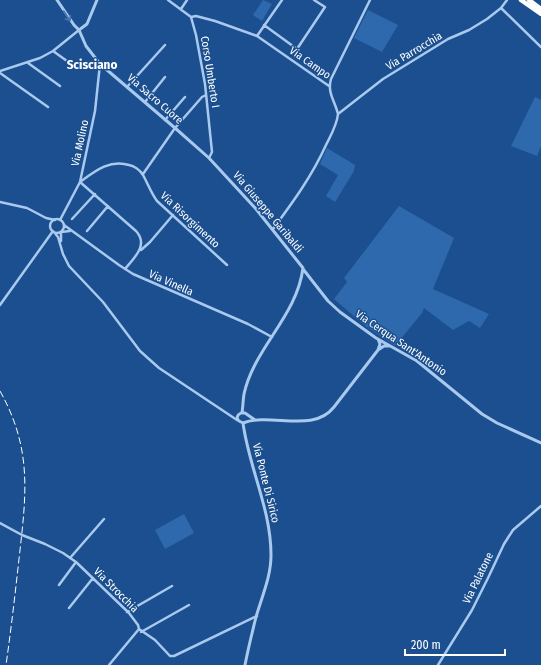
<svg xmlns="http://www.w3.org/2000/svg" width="541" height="665" font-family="'Fira Sans Condensed',sans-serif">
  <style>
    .green { fill: #2e69ad }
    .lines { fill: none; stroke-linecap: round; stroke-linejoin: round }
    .minor { stroke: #a9c9ee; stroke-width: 2.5 }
    .tertiary { stroke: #a9c9ee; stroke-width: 3 }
    .motorway { stroke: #fff; stroke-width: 4.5 }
    .rail { stroke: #fff; stroke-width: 1; stroke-dasharray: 7 3; stroke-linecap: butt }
    .oneway { stroke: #4674ac }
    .labels { text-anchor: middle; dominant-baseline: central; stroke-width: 3; stroke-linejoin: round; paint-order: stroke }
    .street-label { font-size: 11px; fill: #fff; stroke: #1b4f8f }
    .quarter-label { font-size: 13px; font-weight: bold; fill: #fff; stroke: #1b4f8f }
  </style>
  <rect width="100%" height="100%" fill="#1b4f8f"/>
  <path class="green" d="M263,0L272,4L262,21L253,15Z
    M368,10L398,25L382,52L354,38Z
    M535,97L541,100V146L537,156L511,146Z
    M327,148L355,165L354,171L335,202L326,196L338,175L320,164Z
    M399,206L454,238L433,289L489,314L480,328L469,321L453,330L424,308L422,313L395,346L364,325L334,299L347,282L344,278Z
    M184,514L194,533L165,549L155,530Z"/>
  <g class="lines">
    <path class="minor" d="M168,0L191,17L196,35L205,84L212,152L209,158
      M501,8L541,47
      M181,9L187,0
      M191,17L196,16L215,21L257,36L329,86
      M264,25L297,49L325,7L314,0
      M257,36L282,0
      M53,51L74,66
      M28,63L60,86
      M0,71L40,58L53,51L79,30
      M0,73L48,107
      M127,87L165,45
      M145,102L165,77
      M338,114L383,79L448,39L469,30L487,19L501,8L507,0
      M165,120L185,97
      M143,174L175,128L202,97L206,95
      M80,182C95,171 110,159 129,165C134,166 140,170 143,175C148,184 151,193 157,201L227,265
      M80,182L136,231C149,245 134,258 125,269
      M0,202L27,208L46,218L55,220
      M72,219L95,194
      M50 226a7 7 0 1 1 14 0a7 7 0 1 1-14 0Z
      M60,220L80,182L95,111L100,64
      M64,225L119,265L133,274L248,324L272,337
      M273,229C293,202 312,176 326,145C331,135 337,125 338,114C335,101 327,93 331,79L370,0
      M87,231L108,206
      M54,232L58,237L63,254L69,266L103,302L140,351L159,368L237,420
      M61,241V232L70,231
      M141,250L150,242L173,215
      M0,305L53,231
      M0,523L22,535L45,544L63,553L76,562L129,613L138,625L139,629L155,640L170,656H174L257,616
      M70,558L104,519
      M59,585L76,562
      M69,608L93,578
      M127,612L172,586
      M141,632L189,605
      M109,665L139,629
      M438,665L472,610L488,578L504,544L513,530L541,506"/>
    <path class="tertiary" d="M57,0L74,25L79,30L86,46L100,64L175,128L209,158L256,209L303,268C297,316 254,348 244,394C243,400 243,406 242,413
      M79,30L87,24L97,0
      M303,269L328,301L340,312L376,338L417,361L482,414L497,423L541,443
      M378,350L384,346H389
      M243,423C249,468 271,509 271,555C271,577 262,596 256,617C252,633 248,649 245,665
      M243,423C271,412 313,434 334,407L378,350L380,344L378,339
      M243,423L239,421C236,418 237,415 241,413H245L255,420"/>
    <path class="motorway" d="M521,0L541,14
      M529,0L541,9"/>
    <path class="rail" d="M0,391C33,450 26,496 19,559C15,595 11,630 6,665"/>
  </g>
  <defs><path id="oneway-shaft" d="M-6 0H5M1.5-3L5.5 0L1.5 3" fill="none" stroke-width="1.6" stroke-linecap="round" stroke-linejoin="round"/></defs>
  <use class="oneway" href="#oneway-shaft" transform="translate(67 16) rotate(56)"/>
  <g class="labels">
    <g class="street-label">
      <text transform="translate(414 51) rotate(-31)">Via Parrocchia</text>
      <text transform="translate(310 63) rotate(35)">Via Campo</text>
      <text transform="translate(210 72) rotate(81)">Corso Umberto I</text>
      <text transform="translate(155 99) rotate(41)">Via Sacro Cuore</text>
      <text transform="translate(80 143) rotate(-78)">Via Molino</text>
      <text transform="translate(268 212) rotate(50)">Via Giuseppe Garibaldi</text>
      <text transform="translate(190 220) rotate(43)">Via Risorgimento</text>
      <text transform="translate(171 283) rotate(24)">Via Vinella</text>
      <text transform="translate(401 343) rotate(34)">Via Cerqua Sant'Antonio</text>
      <text transform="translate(266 483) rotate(76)">Via Ponte Di Sirico</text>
      <text transform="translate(478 578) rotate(-64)">Via Palatone</text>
      <text transform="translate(116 590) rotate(45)">Via Strocchia</text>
    </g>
    <g class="quarter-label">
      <text x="92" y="64">Scisciano</text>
    </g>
  </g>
  <path d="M405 649v6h100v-6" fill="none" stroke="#ffffff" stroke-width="2"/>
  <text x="411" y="649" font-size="12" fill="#ffffff" stroke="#1b4f8f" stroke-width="3" paint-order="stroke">200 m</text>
</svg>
